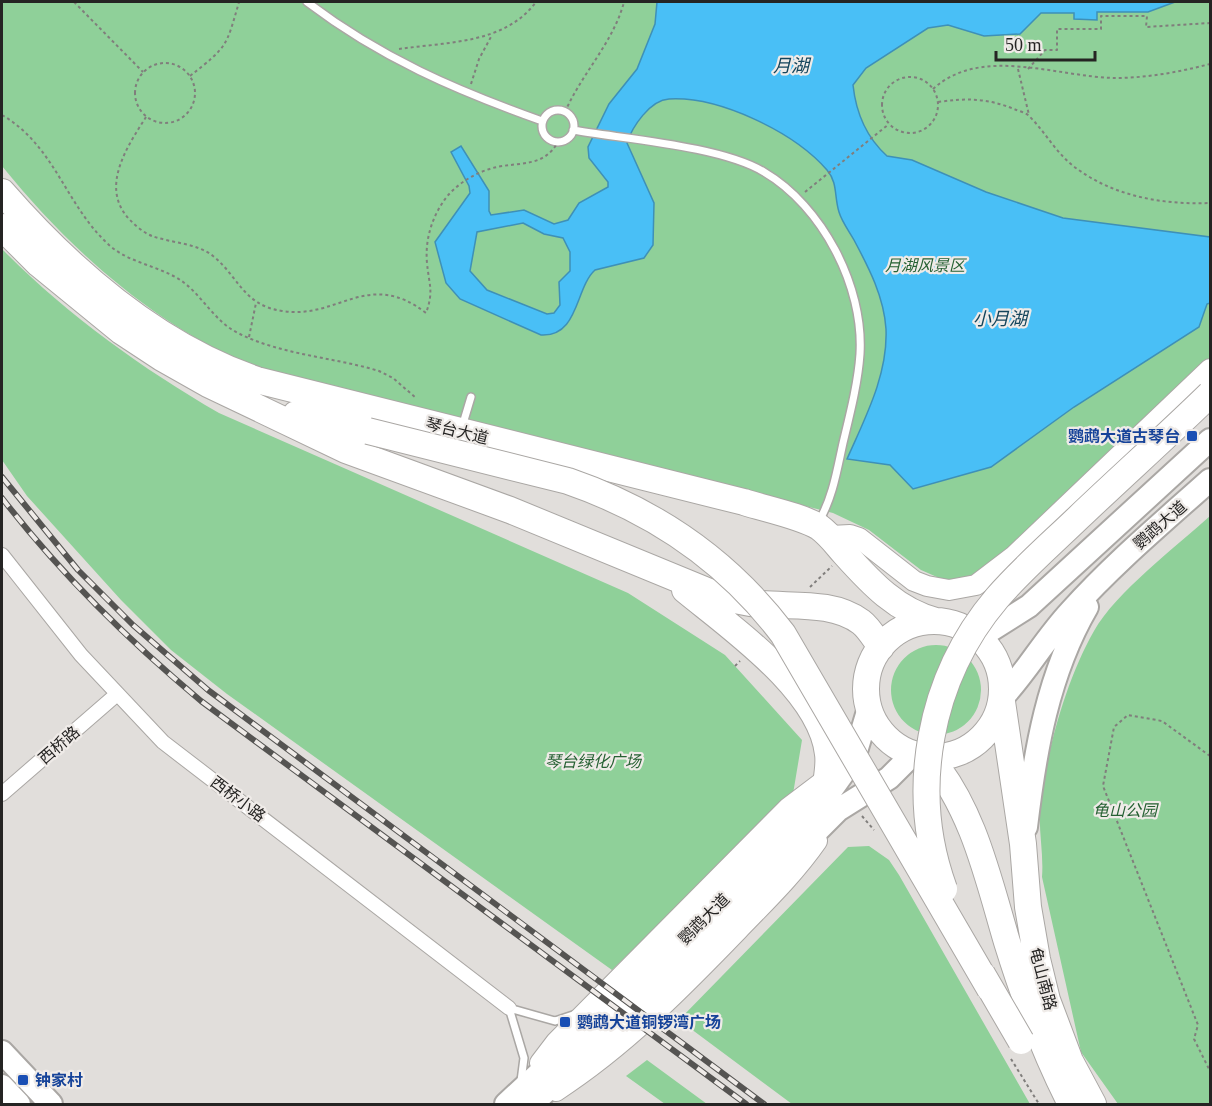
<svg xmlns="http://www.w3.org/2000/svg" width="1212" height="1106" font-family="'Times New Roman','Noto Sans SC',serif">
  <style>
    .green { fill: #8fd099 }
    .water { fill: #49bff6; stroke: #3e90b7; stroke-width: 1.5; fill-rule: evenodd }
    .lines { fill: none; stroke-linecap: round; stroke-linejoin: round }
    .lane-casing { stroke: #aaa7a4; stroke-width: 10 }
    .street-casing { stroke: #aaa7a4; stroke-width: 16 }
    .secondary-casing { stroke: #aaa7a4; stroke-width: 22 }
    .primary-casing { stroke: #aaa7a4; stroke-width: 26 }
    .highway-casing { stroke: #aaa7a4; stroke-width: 28 }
    .path { stroke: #807e7c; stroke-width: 2; stroke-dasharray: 3 3; stroke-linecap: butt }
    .lane { stroke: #fff; stroke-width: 7 }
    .street { stroke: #fff; stroke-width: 14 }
    .secondary { stroke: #fff; stroke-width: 20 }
    .primary { stroke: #fff; stroke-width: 22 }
    .highway { stroke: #fff; stroke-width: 26 }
    .rail-casing { stroke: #555452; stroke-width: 6 }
    .rail { stroke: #efebe8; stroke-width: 4; stroke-dasharray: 11; stroke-linecap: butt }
    .highway-bridge-casing { stroke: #aaa7a4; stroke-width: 28; stroke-linecap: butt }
    .highway-bridge { stroke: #fff; stroke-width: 26 }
    .transit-dot { fill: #1a4fb4; stroke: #efebe8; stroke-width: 2 }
    .labels { text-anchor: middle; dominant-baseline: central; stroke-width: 4.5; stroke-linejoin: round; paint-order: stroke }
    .park-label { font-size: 16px; font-style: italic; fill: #266133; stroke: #efebe8 }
    .street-label { font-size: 16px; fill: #252423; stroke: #efebe8 }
    .transit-label { font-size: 16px; font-weight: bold; fill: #164399; stroke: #efebe8; text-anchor: start }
    .water-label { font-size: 18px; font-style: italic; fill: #13445b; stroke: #efebe8 }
  </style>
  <rect width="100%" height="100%" fill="#e1dedb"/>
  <path class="green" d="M2,2H1210V363L1007,555L971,577L946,581L921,570L869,530L833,513L253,367C151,322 72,252 2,166Z
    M2,249C65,313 141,368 219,413L628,593L725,655L802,740L793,794L612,970L227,694L171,650L121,600L27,496L2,460Z
    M1210,516V1104H1118L1081,1052L1042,877C1044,851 1037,826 1041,800C1048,746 1067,678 1094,631C1115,593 1177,546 1210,516Z
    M891 690a45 45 0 1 1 90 0a45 45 0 1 1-90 0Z
    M869,846L889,860L899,875L1030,1104H792L679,1020L848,847Z
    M647,1060L707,1104H665L626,1076Z"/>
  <path class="water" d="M657,2H1175L1148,12H1097V20L1074,19V13H1041L1020,34L984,36L948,25L928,28L866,68L853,85C856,113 866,137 887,156L912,160L986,192L1063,218L1210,237V303L1207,304L1199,327L1074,407L991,467L913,489L890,465L847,459C865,418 888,375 886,329C884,297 869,268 854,240C849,231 842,222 839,212C834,196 838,183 827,170C794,132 719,96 669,99C650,100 632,127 627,143L654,203L653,245L644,258L595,270C575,288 579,337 541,335L460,299L446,283L435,242L470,193L469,186L451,152L461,146L489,191V211L491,215L524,210L554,224L568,220L579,203L608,187V182L589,158L588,147L609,104L637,69L655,24ZM523,223L544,234L563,238L570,252V271L559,282L560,305L554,313L547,314L487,290L470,271L477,232Z"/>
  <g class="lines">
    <g class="lane-casing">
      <path id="lane" d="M307,2C381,58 455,90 542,121
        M542 126a16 16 0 1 1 32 0a16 16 0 1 1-32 0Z
        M573,130C624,139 721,146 764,172C822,206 864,286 860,354C858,383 850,414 843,443C837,470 833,497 819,521
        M462,427L471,397
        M521,1081L524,1058L509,1008L555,1021L576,1014"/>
    </g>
    <g class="street-casing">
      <path id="street" d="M2,555L81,655L163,742L509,1008
        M2,794L116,695"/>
    </g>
    <g class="secondary-casing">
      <path id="secondary" d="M831,536L850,535L859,538L914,581L927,586L949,590L976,585L1014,556L1210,369
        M540,1063L556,1042L788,808L825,780
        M556,1091C624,1047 682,988 738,930C766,901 794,874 817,841"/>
    </g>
    <g class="primary-casing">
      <path id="primary" d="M968,630H991L1029,606L1210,440
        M1002,698C1027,671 1045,639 1070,612C1113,564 1162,523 1210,480
        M1026,827C1035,751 1048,674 1087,607
        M2,1052L51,1104
        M2,1086L19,1104
        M506,1104L679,944L824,800L854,758L869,708
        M532,1104L689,959L838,810L889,778L913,754"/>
    </g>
    <g class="highway-casing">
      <path id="highway" d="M2,192C71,271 155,345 257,380L744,502C766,509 801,516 819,527C830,535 836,544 845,554C871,583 897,611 936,621
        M2,227L39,264L121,331L162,358L208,384L346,450L510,510L707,591C725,598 742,603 761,604C793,607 833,601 861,622C869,628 875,639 881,647L879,649
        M296,414L368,431
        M685,590C730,627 821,690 828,754C830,768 825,785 824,800
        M866 689a68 68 0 1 1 136 0a68 68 0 1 1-136 0Z
        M1002,702L1023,844L1028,907L1037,959L1047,1000L1070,1061L1093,1104
        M929,757C973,808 988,878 1007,942C1024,997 1045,1053 1071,1104"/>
    </g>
    <path class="path" d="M74,2L143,72
      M399,49C447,42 505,44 536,2
      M135 93a30 30 0 1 1 60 0a30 30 0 1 1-60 0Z
      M1018,69L1029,115
      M1028,69L1045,50H1057V29H1101V16H1147L1146,27L1210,23
      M190,76C228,46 226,47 239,2
      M882 105a28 28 0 1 1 56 0a28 28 0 1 1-56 0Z
      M471,84L479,59L492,35
      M933,89C981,45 1057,77 1115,78C1147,78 1179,72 1210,64
      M938,102C966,98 987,98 1014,109C1019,111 1027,113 1030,117C1045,132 1055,151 1072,165C1111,196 1162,205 1210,203
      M565,112C582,73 613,43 624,2
      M2,115C55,146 65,204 108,244C127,262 155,265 177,278C201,292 213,321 238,333C281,355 333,357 379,371L393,378L416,398
      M146,117C127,147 99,188 130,220C136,226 144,233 152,236C171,243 197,243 213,256C239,277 243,305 282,311C338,320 368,268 426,313C434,291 429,285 427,263C425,241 431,220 443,202C454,185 477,171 497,167C521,162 544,167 558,142
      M805,192L889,124
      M249,337L256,303
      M810,587L832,566
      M735,666L740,661
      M1210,756L1162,721L1128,715L1114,727L1103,786L1198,1025L1194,1039L1210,1071
      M862,816L874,830
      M1011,1059L1039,1104"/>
    <use href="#lane" class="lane"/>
    <use href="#street" class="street"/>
    <use href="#secondary" class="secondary"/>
    <use href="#primary" class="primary"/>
    <use href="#highway" class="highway"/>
    <g class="rail-casing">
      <path id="rail" d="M2,477L78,570L133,625L208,690L764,1104
        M2,498C60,573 128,640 201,701L746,1104"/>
    </g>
    <use href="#rail" class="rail"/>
    <g class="highway-bridge-casing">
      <path id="highway-bridge" d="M368,431L568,481C655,511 728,561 783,634L990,989
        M944,889C908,791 929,678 997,598C1021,570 1051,544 1078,518C1122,476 1167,436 1210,394
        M982,974L1021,1041"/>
    </g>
    <use href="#highway-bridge" class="highway-bridge"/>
  </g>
  <g class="transit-dot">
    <rect x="1186" y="430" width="12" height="12" rx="3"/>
    <rect x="559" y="1016" width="12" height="12" rx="3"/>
    <rect x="17" y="1074" width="12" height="12" rx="3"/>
  </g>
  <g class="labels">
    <g class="park-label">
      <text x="925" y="265">月湖风景区</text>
      <text x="593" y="761">琴台绿化广场</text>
      <text x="1125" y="810">龟山公园</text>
    </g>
    <g class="street-label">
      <text transform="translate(457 431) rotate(14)">琴台大道</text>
      <text transform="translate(1160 525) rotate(-41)">鹦鹉大道</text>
      <text transform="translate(59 745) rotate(-41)">西桥路</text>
      <text transform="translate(238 799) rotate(37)">西桥小路</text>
      <text transform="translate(704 919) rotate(-45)">鹦鹉大道</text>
      <text transform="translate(1043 979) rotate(75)">龟山南路</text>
    </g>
    <g class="transit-label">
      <text x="1180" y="436" text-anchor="end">鹦鹉大道古琴台</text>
      <text x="577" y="1022">鹦鹉大道铜锣湾广场</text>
      <text x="35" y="1080">钟家村</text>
    </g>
    <g class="water-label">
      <text x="791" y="66">月湖</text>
      <text x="1000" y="319">小月湖</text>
    </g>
  </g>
  <rect width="1212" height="1106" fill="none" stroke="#252423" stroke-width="6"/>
  <path d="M996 51v9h99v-9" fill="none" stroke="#252423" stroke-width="3"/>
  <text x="1005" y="51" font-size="18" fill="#252423" stroke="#efebe8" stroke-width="4.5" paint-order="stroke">50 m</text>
</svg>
